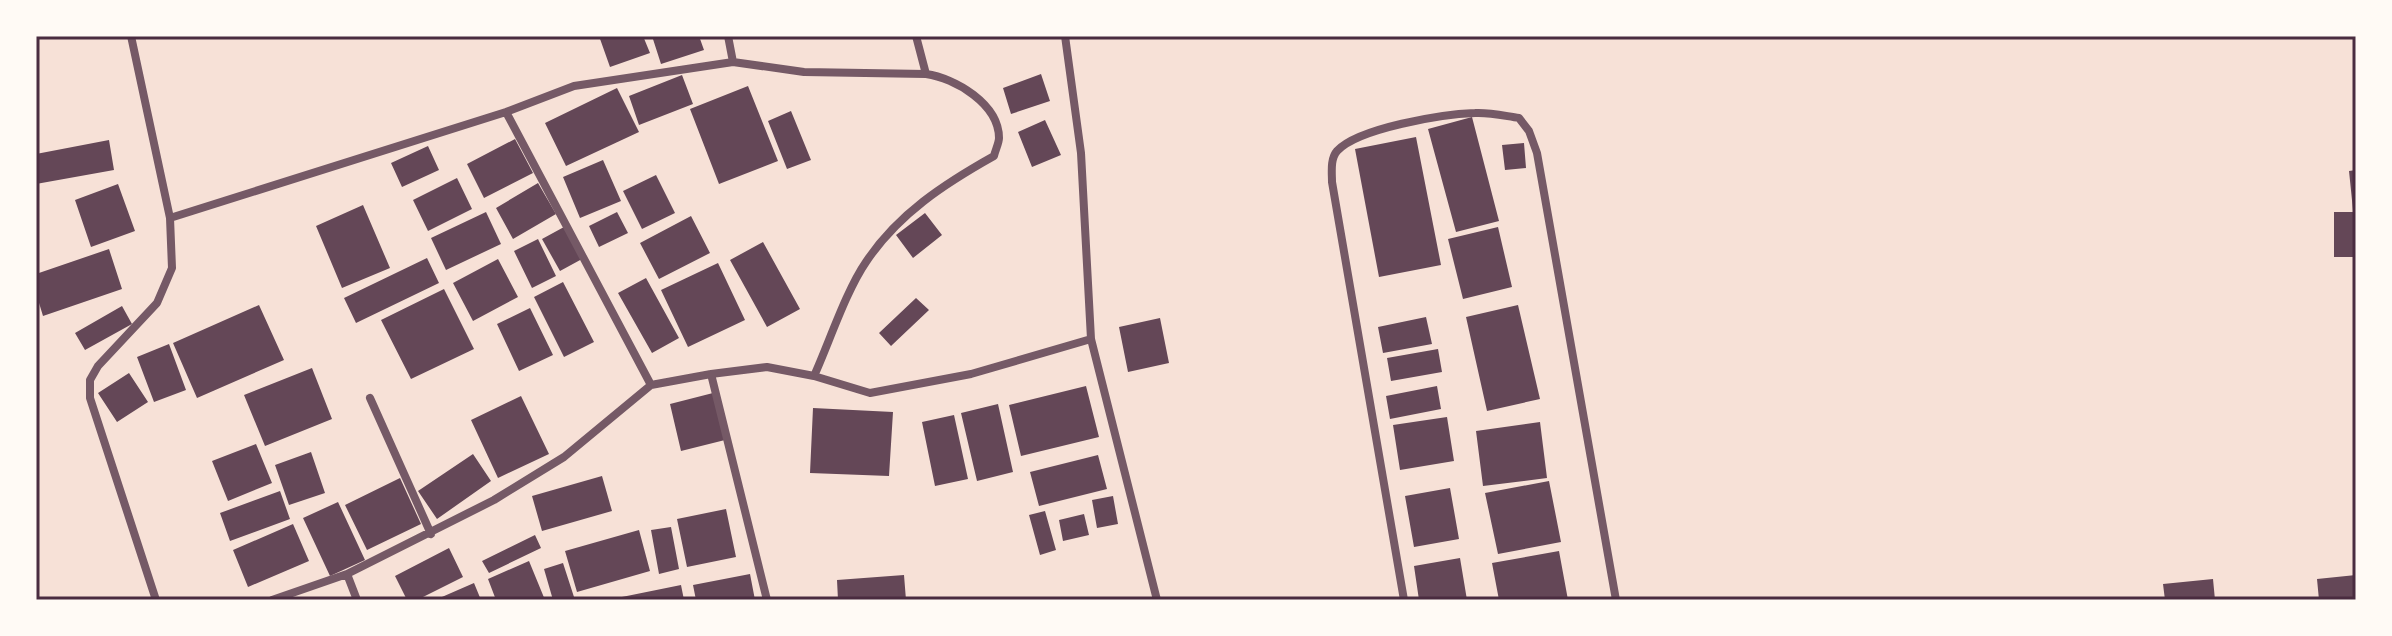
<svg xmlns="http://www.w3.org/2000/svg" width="2392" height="636" font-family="'Varela Round',sans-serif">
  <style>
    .building { fill: #644757 }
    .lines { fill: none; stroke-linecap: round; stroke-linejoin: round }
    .minor { stroke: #755966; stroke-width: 8 }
    .neatline { fill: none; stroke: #4a2c40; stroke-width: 3 }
  </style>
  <rect width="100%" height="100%" fill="#f7e1d7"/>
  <path class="building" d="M599,36H643L650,53L610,67Z
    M652,36H699L704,50L661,64Z
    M1041,74L1050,101L1011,114L1003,88Z
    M682,75L693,104L639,125L629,96Z
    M748,86L778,161L719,184L690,109Z
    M617,88L639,132L566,166L545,123Z
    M791,111L811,160L787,169L768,121Z
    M1472,117L1499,221L1456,232L1428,129Z
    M1045,120L1061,155L1032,167L1018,132Z
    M1416,137L1441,265L1379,277L1355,149Z
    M515,139L533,173L484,198L467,164Z
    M109,140L114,170L36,184V154Z
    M1524,143L1526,168L1505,170L1502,145Z
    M428,146L439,170L402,187L391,163Z
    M603,160L621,201L580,218L563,177Z
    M2356,170V209L2353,210L2349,171Z
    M656,175L675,213L642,229L623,191Z
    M457,178L472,209L428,231L413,200Z
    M538,183L556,214L513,239L496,208Z
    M118,184L135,231L91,247L75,200Z
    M363,205L390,268L342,288L316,226Z
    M486,212L501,244L446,270L431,238Z
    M617,212L628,233L599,247L589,226Z
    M2334,212H2356V257H2334Z
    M925,213L942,235L913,258L896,235Z
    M691,216L710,253L659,279L640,243Z
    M564,227L582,259L560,271L542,239Z
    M1498,227L1512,287L1463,299L1448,239Z
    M538,239L556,276L532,288L514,251Z
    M763,242L800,309L767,327L730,260Z
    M109,249L122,289L43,316L36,293V274Z
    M427,258L439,283L356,323L344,298Z
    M498,259L518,297L473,321L453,283Z
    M718,263L745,320L688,347L661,290Z
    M646,278L679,338L652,353L618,293Z
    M563,282L594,342L564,357L534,297Z
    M444,289L474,349L411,379L381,320Z
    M916,298L929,310L891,346L879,333Z
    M259,305L284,360L197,398L173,343Z
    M1518,305L1540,399L1487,411L1466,317Z
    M122,306L132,324L85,350L75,333Z
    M530,308L553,355L519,371L497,324Z
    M1426,317L1432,344L1383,353L1378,327Z
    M1160,318L1169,363L1128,372L1119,327Z
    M169,344L186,390L154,402L137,357Z
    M1438,349L1442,372L1391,381L1387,358Z
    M312,368L332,419L265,446L244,395Z
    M129,373L148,402L117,422L98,393Z
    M1086,386L1099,437L1021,456L1009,405Z
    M1437,386L1441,409L1390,419L1386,396Z
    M713,393L725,440L681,451L670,404Z
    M521,396L549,454L498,478L471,420Z
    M998,404L1013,472L977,481L961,413Z
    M813,408L893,412L889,476L810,473Z
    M954,415L968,479L935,486L922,422Z
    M1447,417L1454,461L1400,470L1393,425Z
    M1540,422L1547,478L1483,486L1476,431Z
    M256,444L272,483L228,501L212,461Z
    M311,452L325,493L289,505L275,465Z
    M473,454L491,481L437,519L418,491Z
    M1098,455L1107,489L1039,506L1030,472Z
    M602,476L612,511L542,531L532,496Z
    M400,478L421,524L367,550L345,505Z
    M1549,481L1561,542L1498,554L1485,493Z
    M1450,488L1459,539L1414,547L1405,496Z
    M280,491L290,519L230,541L220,513Z
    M1113,496L1118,524L1097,528L1092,500Z
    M338,502L365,560L330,576L303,518Z
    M726,509L736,557L687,567L677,519Z
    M1045,511L1056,550L1040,555L1029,515Z
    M1084,514L1089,535L1063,541L1059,520Z
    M293,524L309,561L248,587L233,550Z
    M671,527L679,569L659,574L651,530Z
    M639,530L650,571L577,592L565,551Z
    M535,535L541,548L489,573L482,561Z
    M449,548L463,577L417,600H407L395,576Z
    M1559,551L1568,600H1499L1492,563Z
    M1460,558L1467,600H1419L1414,566Z
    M529,561L545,600H496L488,579Z
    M563,563L574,597L553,600L544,569Z
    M750,574L755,600H696L693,585Z
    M904,575L906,600H838L837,580Z
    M2356,575V600H2319L2317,579Z
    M2213,579L2215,600H2165L2163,584Z
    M474,583L481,600H435Z
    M681,585L684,600H613L612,599Z"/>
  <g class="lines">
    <path class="minor" d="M131,36L170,218L172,268L157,303L98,366L90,380V398L156,600
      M728,36L733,62
      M916,36L926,74
      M1065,36L1081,153L1091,339L1157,600
      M506,112L651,385
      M170,218L506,112L574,86L733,62L804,72L926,74C955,78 999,104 999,138C999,143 995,151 994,156C944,184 898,214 866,262C846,291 829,343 814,376L767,367L711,374L651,385L564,457L494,500L347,574L357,600
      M711,374L767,600
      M814,376L870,393L971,374L1091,339
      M370,398L431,534
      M272,600L347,574
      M1404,600L1332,182C1332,173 1330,159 1337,151C1358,128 1443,114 1475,113C1489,112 1505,116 1519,118L1529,131L1537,153L1616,600"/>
  </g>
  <rect width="2392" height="636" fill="none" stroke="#fffaf5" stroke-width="76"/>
  <rect x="38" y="38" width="2316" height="560" class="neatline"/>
</svg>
